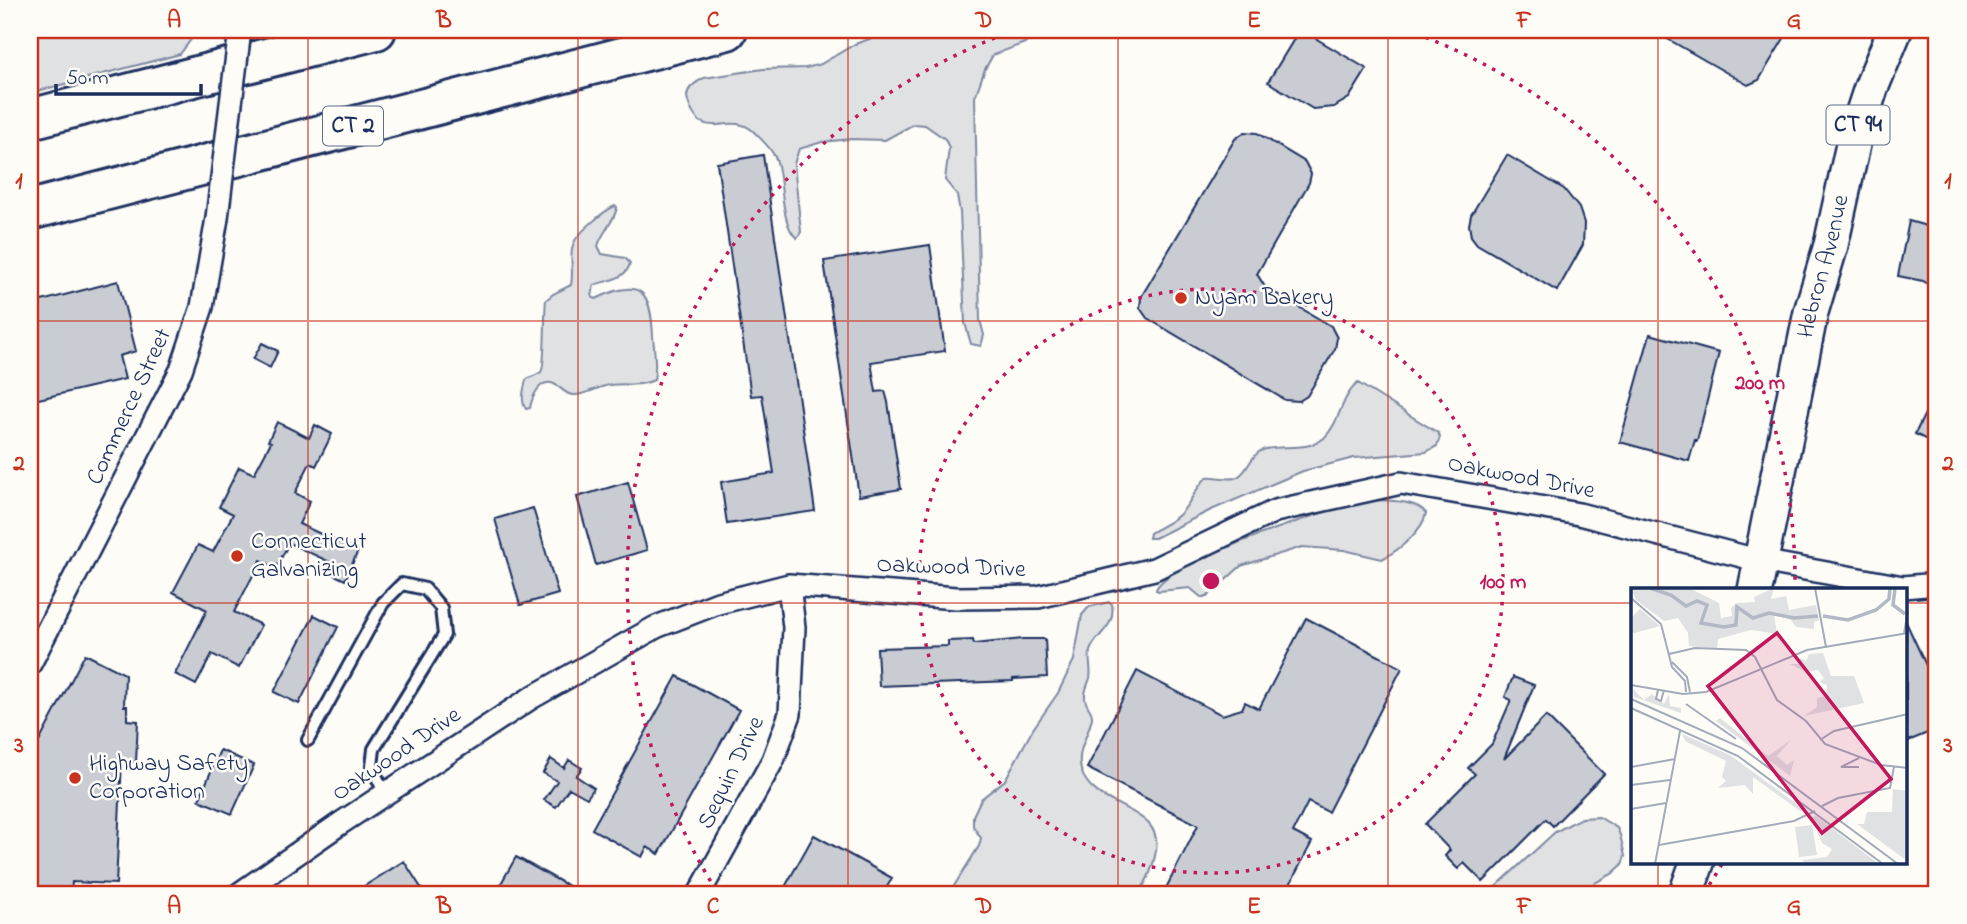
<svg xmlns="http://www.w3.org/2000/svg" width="1967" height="924" font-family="'Indie Flower',sans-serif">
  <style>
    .green { fill: #e0e1e3; stroke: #7e88a0; stroke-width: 2 }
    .building { fill: #c9ccd3; stroke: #1b2f5e; stroke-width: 2 }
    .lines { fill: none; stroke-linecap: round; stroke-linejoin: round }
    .lane-casing { stroke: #1b2f5e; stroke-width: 16 }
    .street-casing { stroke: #1b2f5e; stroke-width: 26 }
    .primary-casing { stroke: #1b2f5e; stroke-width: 38 }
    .highway-casing { stroke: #1b2f5e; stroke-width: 44 }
    .lane { stroke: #fdfcf7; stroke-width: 10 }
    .street { stroke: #fdfcf7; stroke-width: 21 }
    .primary { stroke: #fdfcf7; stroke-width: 33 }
    .highway { stroke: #fdfcf7; stroke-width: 38 }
    .street-bridge-casing { stroke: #1b2f5e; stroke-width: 26; stroke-linecap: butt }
    .street-bridge { stroke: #fdfcf7; stroke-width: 21 }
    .grid { fill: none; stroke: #c8321e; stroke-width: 2; stroke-opacity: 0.55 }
    .ring { fill: none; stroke: #c2185b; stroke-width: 3.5; stroke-dasharray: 3.5 7 }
    .poi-dot { fill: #c8321e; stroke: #fdfcf7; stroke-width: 2.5 }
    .labels { text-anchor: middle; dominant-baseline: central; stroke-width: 5; stroke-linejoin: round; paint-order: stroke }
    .shield { fill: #fdfcf7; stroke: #5f6c8c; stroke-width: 2 }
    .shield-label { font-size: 23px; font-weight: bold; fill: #1b2f5e }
    .street-label { font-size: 24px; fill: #1b2f5e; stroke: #fdfcf7 }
    .poi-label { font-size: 24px; fill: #1b2f5e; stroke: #fdfcf7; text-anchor: start }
    .inset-river { fill: none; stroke: #b3b8c5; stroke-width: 3.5 }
    .inset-road { fill: none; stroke: #a3aaba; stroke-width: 2 }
    .view { fill: #c2185b; fill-opacity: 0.15; stroke: #c2185b; stroke-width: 3.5 }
    .inset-edge { fill: none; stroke: #1b2f5e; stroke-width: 3.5 }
    .centre { fill: #c2185b; stroke: #fdfcf7; stroke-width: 3.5 }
    .ring-label { font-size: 21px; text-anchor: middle; font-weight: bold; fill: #c2185b; stroke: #fdfcf7; stroke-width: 5; stroke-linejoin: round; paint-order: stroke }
    .neatline { fill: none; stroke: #c8321e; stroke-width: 2.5 }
    .grid-label { font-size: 23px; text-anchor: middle; font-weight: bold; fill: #c8321e }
  </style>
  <rect width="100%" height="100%" fill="#fdfcf7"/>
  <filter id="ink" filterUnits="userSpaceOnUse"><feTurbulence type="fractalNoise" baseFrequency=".0143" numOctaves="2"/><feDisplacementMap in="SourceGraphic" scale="14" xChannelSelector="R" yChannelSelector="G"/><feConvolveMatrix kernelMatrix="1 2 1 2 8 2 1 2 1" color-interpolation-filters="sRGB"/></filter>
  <g filter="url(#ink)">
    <path class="green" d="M30,30H198L180,54L30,93Z
      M944,30H1059L993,55L985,69L975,97L980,320L984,335L981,346L971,344L965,323L960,212L957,195L945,180L949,148L945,139L925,125L914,124L885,140L852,139L822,142L799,149L794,164L801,232L797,238C781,227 783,181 777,162C774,151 762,140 754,132C731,110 704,143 690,107C687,99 685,94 691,87C695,83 699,81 704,78L763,69L806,68L821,64L855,44L881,35L910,40L921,39Z
      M615,206L617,207C615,221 602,232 598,246L602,254L625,258L630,263C627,279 608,280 594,285L592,297L596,299C642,276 651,292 653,336C654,350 657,366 654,380C640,387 625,383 610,385C598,386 585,396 573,395C564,394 561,387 554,384C540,378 532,397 530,408L526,409C520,400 524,390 526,380C530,377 537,375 541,372C546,367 544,313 546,300L553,294L571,285C574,272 569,256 573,245C576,234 605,210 615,206Z
      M1358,383L1438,433L1440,437L1437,446L1426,452L1354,458L1303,471L1209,511L1155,538H1149L1150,533C1160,527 1172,522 1180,514C1191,503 1196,487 1207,477C1216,476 1226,480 1235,478C1249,473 1250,452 1266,449C1284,445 1309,451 1324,438C1340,423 1341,396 1358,383Z
      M1369,500C1386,501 1415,499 1426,513C1423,531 1398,551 1382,559L1344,550L1302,547L1241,566L1207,597H1201L1190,588L1159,591L1156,590C1162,563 1326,512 1357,501Z
      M1109,602L1112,604C1116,629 1096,633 1090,651C1088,660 1092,670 1090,678C1088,685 1084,691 1085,699C1086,707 1093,710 1092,718C1088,737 1076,750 1081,770C1094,813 1168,803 1155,856C1152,869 1147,884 1137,894H949L979,846L981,838L973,826V816L981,799L1005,780L1033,729L1058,693L1074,660L1082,615L1089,607Z
      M1599,817L1617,828L1620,835L1625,856L1622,865L1612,874L1574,894H1488L1555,832L1581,818Z"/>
    <path class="building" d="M1652,30H1789L1759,80L1748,85Z
      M1301,35H1310L1367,69L1349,98L1334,107L1313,109L1268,82L1294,39Z
      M1245,132L1257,133L1305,162L1311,174L1309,183L1257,274L1265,287L1331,326L1337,338L1335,349L1307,396L1299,401L1285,400L1147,318L1140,308L1141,297L1235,139Z
      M763,155L815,511L727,524L721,482L774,473L762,395L751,396L717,163Z
      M1507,155L1564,189L1579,208L1584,223L1583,245L1557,291L1477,244L1471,236L1469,225L1471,215Z
      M1909,221L1937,229V289L1923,281L1898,276Z
      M930,245L945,351L871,362L876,392L885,391L888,402L901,489L859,496L824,261Z
      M118,281L136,351L119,356L125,379L30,401V304Z
      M1650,334L1719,353L1697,441L1695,440L1689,461L1620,442Z
      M262,343L278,351L270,368L253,359Z
      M1937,389V445L1915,434Z
      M277,422L309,438L315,425L332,434L316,466L310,463L295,493L310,501L299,524L358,551L345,580L328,572L332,563L289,543L276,568L261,560L234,612L261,625L239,668L212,654L196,685L175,674L207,610L173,592L198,545L213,552L233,514L219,507L239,467L254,474L271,442L268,441Z
      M628,482L647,550L596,565L577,497Z
      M533,508L558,594L520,605L495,519Z
      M314,615L338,627L299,704L274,692Z
      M1306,618L1402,668L1328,812L1308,802L1293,832L1312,842L1285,894H1163L1198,825L1087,768L1137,671L1222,715L1242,709L1245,702L1259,709Z
      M1906,622L1937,689V729L1906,742Z
      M1023,639H1045L1047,677L1013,679V681L879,686L877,648L948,646V641L973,640L974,644Z
      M85,654L125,674L124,706H127V720L138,721L136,762L122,761L116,884L72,882L71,894H30V759Z
      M677,676L739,710L659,854L647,847L642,857L592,829Z
      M1513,677L1534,685L1504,759L1546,716L1604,774L1553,826L1546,819L1483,882L1464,863L1458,869L1445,856L1450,850L1425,824L1475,774L1468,768L1492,744L1511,700L1505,697Z
      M220,750L254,765L232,814L199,800Z
      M551,759L564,768L569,760L582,768L576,776L594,788L587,798L569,788L556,807L544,800L557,781L543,773Z
      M814,835L892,878L883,894H781Z
      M516,857L583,894H495Z
      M404,861L425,894H352Z"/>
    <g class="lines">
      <g class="lane-casing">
        <path id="lane" d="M308,740L383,603L402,584L425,589L441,608L444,635L374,749L372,766L385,795"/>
      </g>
      <g class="street-casing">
        <path id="street" d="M30,664L181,370L202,307L217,218
          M239,894L341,823L531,698L656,627L718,603L789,585L956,598L1038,597L1154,569L1275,511L1401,483L1579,514L1761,561L1903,587L1937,584
          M699,894L773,760L790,714L794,627L789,585"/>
      </g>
      <g class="primary-casing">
        <g id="primary">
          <path id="s1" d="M1755,590L1811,312L1831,245L1854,140L1871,88L1895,30"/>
          <path d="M1686,894L1697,863"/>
        </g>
      </g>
      <g class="highway-casing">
        <path id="highway" d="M30,119L376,30
          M30,210L727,30"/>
      </g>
      <use href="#lane" class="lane"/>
      <use href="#street" class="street"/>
      <use href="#primary" class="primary"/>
      <use href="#highway" class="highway"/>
      <g class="street-bridge-casing">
        <path id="street-bridge" d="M217,218L240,30"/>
      </g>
      <use href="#street-bridge" class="street-bridge"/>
    </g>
  </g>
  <path class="grid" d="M308,30V894M578,30V894M848,30V894M1118,30V894M1388,30V894M1658,30V590M30,321H1937M30,603H1633M1906,603H1937M1658,863V894"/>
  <g class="ring">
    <circle cx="1211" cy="581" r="292"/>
    <path d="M1722 864A584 584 0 0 1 1706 890M716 890A584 584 0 0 1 1016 30M1406 30A584 584 0 0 1 1795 586"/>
  </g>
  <g class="poi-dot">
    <circle cx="1181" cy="298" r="7"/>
    <circle cx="237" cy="556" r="7"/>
    <circle cx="75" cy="778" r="7"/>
  </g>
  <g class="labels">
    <g class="shield">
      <rect x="1826.5" y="105.5" width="63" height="39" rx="5"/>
      <rect x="323" y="106.5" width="60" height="39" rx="5"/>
    </g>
    <g class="shield-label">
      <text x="1858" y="125">CT 94</text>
      <text x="353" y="126">CT 2</text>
    </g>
    <g class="street-label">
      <text stroke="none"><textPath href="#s1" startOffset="331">Hebron Avenue</textPath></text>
      <text transform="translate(130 407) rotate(-65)">Commerce Street</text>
      <text transform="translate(1521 478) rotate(11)">Oakwood Drive</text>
      <text transform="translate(951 568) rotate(2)">Oakwood Drive</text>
      <text transform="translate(397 755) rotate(-34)">Oakwood Drive</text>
      <text transform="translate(732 773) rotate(-64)">Sequin Drive</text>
    </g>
    <g class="poi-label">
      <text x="1195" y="298">Nyam Bakery</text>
      <text x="251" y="542">Connecticut<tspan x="251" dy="28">Galvanizing</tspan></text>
      <text x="89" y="764">Highway Safety<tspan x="89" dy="28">Corporation</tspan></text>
    </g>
  </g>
  <g transform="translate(1631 588)">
    <rect width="276" height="276" fill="#fdfcf7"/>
    <path d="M0,0H58L88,15L90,30L101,28L100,20L106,15L124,14L123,9L143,0L140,11L155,8L158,22L185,17L188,32L183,34V41L165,39L160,32L143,26L146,46L120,42L87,51L86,61L58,58L57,45L47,30L33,33L5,12ZM9,21L29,38L0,46V30ZM192,65L200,88H223L233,115L173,128L186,119V110L195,108L196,97L189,94L193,90L187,82L175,84L159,76H169V70L175,73L178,66ZM2,101L13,112L21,106L33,116L38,106L39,118L50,120V125L3,109ZM89,130L137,168L160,152L146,168L156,177L163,172L159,188L85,133ZM51,146L99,167L174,222L169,223L122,189V206L114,197L87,200L95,193L91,189L95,173L54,153ZM262,201L276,203V273L226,236H233L236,224H261ZM185,228L248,276H176L171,272L196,269L201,261L191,255L180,229ZM181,237L186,267L168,269L164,239Z" fill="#e0e1e3"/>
    <path class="inset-river" d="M19,0L40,7L55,18L66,13L76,17L70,35L93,39L105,37L106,19L122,30L138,25L163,30L187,28M264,0L262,17L274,26M192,28L217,32L245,22L258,11L259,0"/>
    <path class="inset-road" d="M184,0L195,59M0,10L30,36L41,79L54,93L55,104M273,45L277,23M38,66L64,60L115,62L124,69L146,112L175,133L194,156L250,177L277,180M41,74L56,89L59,104M0,97L52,106L75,104L176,62L277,45M27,102L25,111L30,113L33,102M0,111L111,160L267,276M55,116L105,151M0,120L107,168L252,276M189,152L203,143L277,126M228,170L210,179H228M0,179L44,171M0,197L39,192M191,218L207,210L259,200L263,179M0,221L35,215M28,257L163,233L184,223M24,276L49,143"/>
    <path class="view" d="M146,45L260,191L191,245L77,98Z"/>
    <rect width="276" height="276" class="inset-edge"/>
  </g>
  <circle cx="1211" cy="581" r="10" class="centre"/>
  <g class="ring-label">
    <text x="1760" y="389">200 m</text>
    <text x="1503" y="588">100 m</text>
  </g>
  <rect width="1967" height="924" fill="none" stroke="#fdfcf7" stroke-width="77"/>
  <path d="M56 84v10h145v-10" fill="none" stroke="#1b2f5e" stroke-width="3.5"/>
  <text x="66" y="84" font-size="21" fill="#1b2f5e" stroke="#fdfcf7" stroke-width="5" paint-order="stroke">50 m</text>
  <rect x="38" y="38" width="1890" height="848" class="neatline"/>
  <g class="grid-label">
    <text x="174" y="27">A</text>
    <text x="444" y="27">B</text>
    <text x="713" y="27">C</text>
    <text x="984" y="27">D</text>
    <text x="1254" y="27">E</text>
    <text x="1524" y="27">F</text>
    <text x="1794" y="27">G</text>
    <text x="19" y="188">1</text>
    <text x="1948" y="188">1</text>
    <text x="19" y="470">2</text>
    <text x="1948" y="470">2</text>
    <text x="19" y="752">3</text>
    <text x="1948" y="752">3</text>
    <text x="174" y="913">A</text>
    <text x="444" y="913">B</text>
    <text x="713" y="913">C</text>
    <text x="984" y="913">D</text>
    <text x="1254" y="913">E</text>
    <text x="1524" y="913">F</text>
    <text x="1794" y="913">G</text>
  </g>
</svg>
